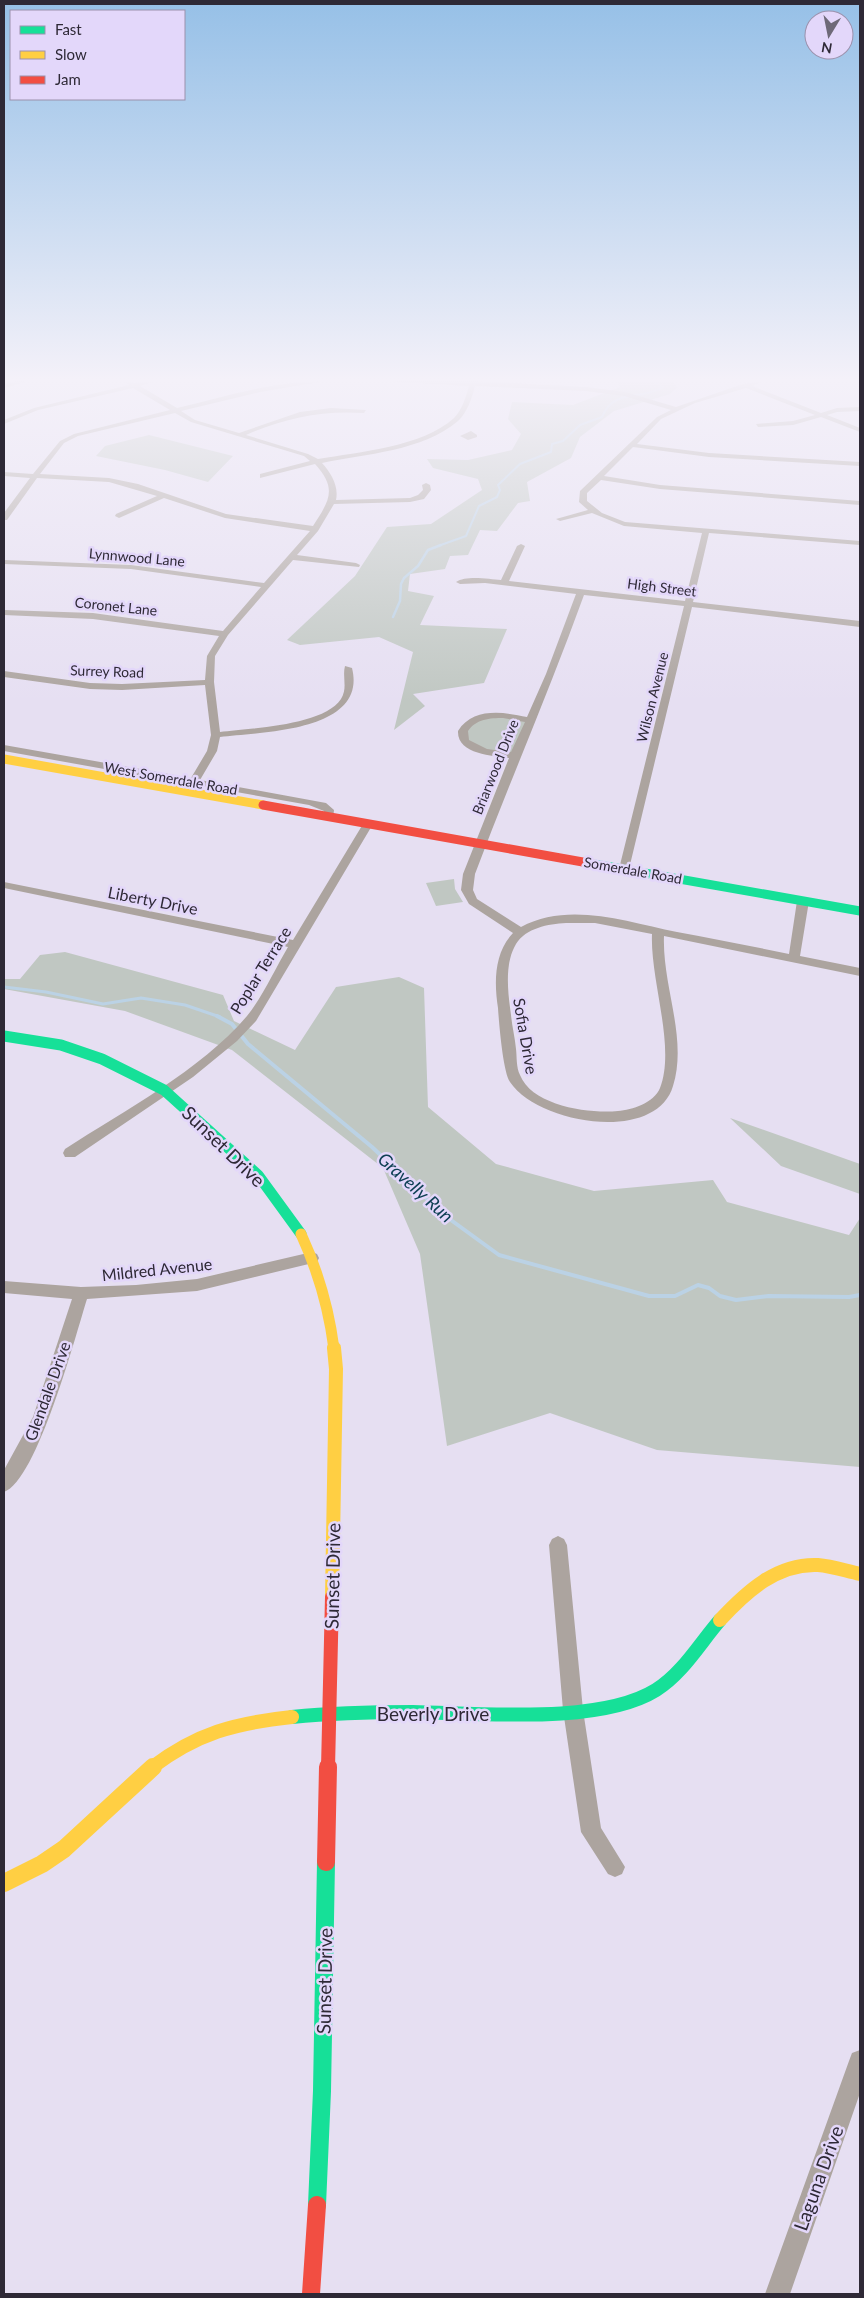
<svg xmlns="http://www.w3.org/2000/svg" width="864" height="2298" font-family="Lato,sans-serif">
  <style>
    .green { fill: #c0c7c2 }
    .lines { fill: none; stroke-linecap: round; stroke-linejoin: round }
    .stream-far3 { stroke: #bbd2e5; stroke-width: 2 }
    .stream-far2 { stroke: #bbd2e5; stroke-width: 2.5 }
    .stream-far1 { stroke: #bbd2e5; stroke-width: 3 }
    .stream { stroke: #bbd2e5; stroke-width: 4 }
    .street { fill: #aca49f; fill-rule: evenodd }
    .fast-far3 { stroke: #16e098; stroke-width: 9 }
    .fast-far2 { stroke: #16e098; stroke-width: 11 }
    .fast-far1 { stroke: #16e098; stroke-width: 14 }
    .fast { stroke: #16e098; stroke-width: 18 }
    .slow-far3 { stroke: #ffcf43; stroke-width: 9 }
    .slow-far2 { stroke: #ffcf43; stroke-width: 11 }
    .slow-far1 { stroke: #ffcf43; stroke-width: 14 }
    .slow { stroke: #ffcf43; stroke-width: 18 }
    .jam-far2 { stroke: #f24e42; stroke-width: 9 }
    .jam-far1 { stroke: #f24e42; stroke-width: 14 }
    .jam { stroke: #f24e42; stroke-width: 18 }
    .labels { text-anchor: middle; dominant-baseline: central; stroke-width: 5; stroke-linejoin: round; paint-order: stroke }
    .far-street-label { font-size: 14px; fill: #2e2936; stroke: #e3d7fa }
    .street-label { font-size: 16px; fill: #2e2936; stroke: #e3d7fa }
    .water-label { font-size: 18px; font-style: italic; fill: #0f4054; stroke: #e3d7fa }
    .near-street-label { font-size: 19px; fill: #2e2936; stroke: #e3d7fa }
  </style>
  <rect width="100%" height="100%" fill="#e6dff2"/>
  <path class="green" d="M617,381H673L677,387L670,394L614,411L580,437L571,458L527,482L530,501L518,503L497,531L480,530L468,555L450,556L445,569L410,574L408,591L434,596L420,625L507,629L484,683L413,694L425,706L394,730L413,652L379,637L300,645L287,640L355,576L387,527L431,524L482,490L478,479L433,468L427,459L468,460L512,450L521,434L508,419L512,402L573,405L620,387Z
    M149,435L233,456L208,482L165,470L96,456L105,446Z
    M486,716L530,720L515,756L488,752L468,744L464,729Z
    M454,879L455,889L463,902L436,906L426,883Z
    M65,952L223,995L234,1021L295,1050L336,987L399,977L424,988L428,1107L496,1164L594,1191L713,1180L727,1202L849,1235L860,1218V1467L657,1450L550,1413L447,1446L420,1254L383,1168L232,1050L125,1011L4,989V979H20L40,955Z
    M730,1118L860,1164V1194L781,1166Z"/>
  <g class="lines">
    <path class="stream-far3" d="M438,546L466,536L479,506L497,497L500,490L498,485L520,464L551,452L552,444L563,441L580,425L602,417C614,388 640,401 663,387L653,381"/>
    <path class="stream-far2" d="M393,617L400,601L401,584L404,578L418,566L428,550L441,545"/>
    <path class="stream-far1" d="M4,987L46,992L103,1004L141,998L185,1005L220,1017"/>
    <path class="stream" d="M217,1016L232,1024L248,1044L372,1147L444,1215L499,1255L649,1296H675L698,1285L709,1288L720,1296L736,1300L769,1296L849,1297L860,1295"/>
    <path class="street" d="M15,381H28L4,388V384Z
      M124,381L135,383L156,381L140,386L177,408C226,396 275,381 326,381L260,392L181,411L195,420L239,433L300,412L331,408L366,410L364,413C322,410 284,418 246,435L308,454L318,459C359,452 422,447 454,418C462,410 466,397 469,386L382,381H476L586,387L625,392L676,407L743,384L764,381L752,386L821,413L837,408L860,407V411L837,412L827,415L860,428V432L821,417L793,425L758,427L756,424L793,421L815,415L746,388L695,403L661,419L637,444L709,453L860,462V466L709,457L633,447L604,476L660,485L860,501V505L660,489L601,480L587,493V501L602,513L625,522L860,541V545L709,533L693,602L860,621V627L692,607L629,869L624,872L619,869L684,606L584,595C550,689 510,781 475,874L473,890L477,899L521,927C569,901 627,922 677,932C714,939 751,946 789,954L797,901L803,897L809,901L800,956L860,968V976L664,936C662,986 688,1038 673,1086C656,1144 538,1124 510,1082C503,1072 499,1023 498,1008C494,982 494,953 513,933L469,904L461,890L463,874L509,758C493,756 457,754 458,731C473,707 504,712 527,717L546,674L576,594L485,583L460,584L456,582C466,575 489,579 501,580L517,546L521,544L525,546L509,581L685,601L702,533L624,526L592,513L560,521L556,519L588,510L579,502L580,491L657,417L671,410L624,396L586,391L475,386C472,398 467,413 458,421C423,451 365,454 322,463C331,473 339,486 336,500L410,498L418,495L423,490L422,485L426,483L430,485L431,490L424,499L410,502L334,504L318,531L297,555L356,563L360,565L359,567L293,560L228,635L215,656L214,682L220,732C250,728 323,726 341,699C348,688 342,677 345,666L352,668C368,732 261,732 220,737L217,751L200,780L326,803L334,810L333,819H325L324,811L309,805L197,785L192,794L188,795L183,792L188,784L4,751V745L191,778L207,751L211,735L205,685L122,690L90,689L4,677V671L90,683L122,684L205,680L207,656L219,636L93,619L4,615V610L93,613L223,631L261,587L131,569L4,564V560L131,565L264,583L310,531L225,518L164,498L119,518L115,516L116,514L157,496L109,482L37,478L7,520H4V513L30,478L4,476V472L33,474L60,441L74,434L170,410L133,388L38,410L4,424V420L34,408L129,385ZM175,413L191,422L304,456L310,461L260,474V478L315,464C338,489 329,501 313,526L226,514L138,484L109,478L40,474L64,443L78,436ZM503,718L525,722L511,752L487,749L469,740L468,731C476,719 490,718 503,718ZM566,923H595L652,934C650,980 676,1047 660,1088C654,1103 632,1110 618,1111C590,1114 532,1106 520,1075C516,1067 517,1057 516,1049C515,1038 512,1026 511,1015C508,993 504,964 516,944C526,928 548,924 566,923Z
      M471,431L477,435V437L468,440L460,436Z
      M368,821L373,824L256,1021L237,1041L193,1077L75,1157H65L63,1153L65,1149C125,1110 200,1071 247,1016C263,996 275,969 288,947L4,888V882L293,940L363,824Z
      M312,1252L317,1254L319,1258L317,1262L197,1291L87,1299C76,1334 37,1481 4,1492V1470L33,1417L72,1299L4,1293V1281L81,1287L136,1285L197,1279Z
      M558,1536L564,1539L567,1545L583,1710L601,1828L625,1867L622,1874L615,1877L608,1874L581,1832L563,1710L549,1545L552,1539Z
      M860,2050V2093L790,2294H765L849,2061L852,2053Z"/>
    <path class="fast-far3" d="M594,864L860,911"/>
    <path class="fast-far2" d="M4,1036L61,1045L102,1059L164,1090L258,1175L301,1234"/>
    <path class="fast-far1" d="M292,1717C332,1713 373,1712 413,1712C480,1713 600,1725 656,1690C683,1673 700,1643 720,1620"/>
    <path class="fast" d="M317,2205L322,2091L326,1862"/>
    <path class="slow-far3" d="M4,759L263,805"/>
    <path class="slow-far2" d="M301,1234C318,1271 329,1309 334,1349"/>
    <path class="slow-far1" d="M332,1597L336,1369L334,1348
      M720,1620C746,1592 777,1563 818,1565C832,1566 846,1571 860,1574
      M151,1768C197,1733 235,1723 292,1717"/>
    <path class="slow" d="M4,1883L42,1864L64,1849L153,1767"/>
    <path class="jam-far2" d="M263,805L594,864"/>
    <path class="jam-far1" d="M328,1768L332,1597"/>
    <path class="jam" d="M326,1862L328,1767
      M311,2294L317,2205"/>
  </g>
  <linearGradient id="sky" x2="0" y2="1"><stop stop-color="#96c0e7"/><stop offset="0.54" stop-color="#f4f1f9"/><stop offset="1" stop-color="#f4f1f9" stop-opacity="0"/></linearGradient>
  <rect width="864" height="703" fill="url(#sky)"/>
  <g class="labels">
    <g class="far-street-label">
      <text transform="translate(137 557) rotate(5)">Lynnwood Lane</text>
      <text transform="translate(662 587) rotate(7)">High Street</text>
      <text transform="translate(116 606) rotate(6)">Coronet Lane</text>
      <text transform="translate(107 671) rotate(2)">Surrey Road</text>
      <text transform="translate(652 697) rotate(-76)">Wilson Avenue</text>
      <text transform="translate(495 767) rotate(-68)">Briarwood Drive</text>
      <text transform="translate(171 778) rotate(10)">West Somerdale Road</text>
      <text transform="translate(633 870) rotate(10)">Somerdale Road</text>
    </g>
    <g class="street-label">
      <text transform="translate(153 900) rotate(11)">Liberty Drive</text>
      <text transform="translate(260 970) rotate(-58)">Poplar Terrace</text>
      <text transform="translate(526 1036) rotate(80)">Sofia Drive</text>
      <text transform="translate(157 1269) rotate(-6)">Mildred Avenue</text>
      <text transform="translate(47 1391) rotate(-70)">Glendale Drive</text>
    </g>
    <g class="water-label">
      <text transform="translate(416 1187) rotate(42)">Gravelly Run</text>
    </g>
    <g class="near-street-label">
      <text transform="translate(224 1146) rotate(44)">Sunset Drive</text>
      <text transform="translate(332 1576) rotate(-89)">Sunset Drive</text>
      <text x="433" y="1713">Beverly Drive</text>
      <text transform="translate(324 1981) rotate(-89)">Sunset Drive</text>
      <text transform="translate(818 2178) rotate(-70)">Laguna Drive</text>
    </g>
  </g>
  <rect width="864" height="2298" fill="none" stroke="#2e2936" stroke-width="10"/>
  <rect x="10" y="10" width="175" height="90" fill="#e3d7fa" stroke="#9b91ac"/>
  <rect x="20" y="26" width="25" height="8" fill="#16e098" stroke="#9b91ac"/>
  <text x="55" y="35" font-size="15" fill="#2e2936">Fast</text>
  <rect x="20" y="51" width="25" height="8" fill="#ffcf43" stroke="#9b91ac"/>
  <text x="55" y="60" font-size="15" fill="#2e2936">Slow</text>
  <rect x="20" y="76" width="25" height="8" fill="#f24e42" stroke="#9b91ac"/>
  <text x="55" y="85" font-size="15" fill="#2e2936">Jam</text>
  <g transform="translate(829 35) rotate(190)"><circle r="24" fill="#e3d7fa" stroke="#9b91ac"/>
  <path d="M0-4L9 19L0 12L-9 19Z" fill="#6e6978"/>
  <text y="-8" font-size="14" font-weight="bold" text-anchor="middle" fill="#2e2936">N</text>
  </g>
</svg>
